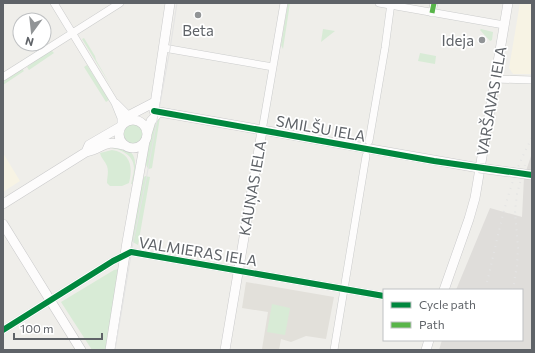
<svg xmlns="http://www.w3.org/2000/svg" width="535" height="353" font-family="Commissioner,sans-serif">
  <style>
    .commercial { fill: #f7f3e4 }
    .industrial { fill: #dfddda }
    .education { fill: #e2e0da }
    .green { fill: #d8ebd6 }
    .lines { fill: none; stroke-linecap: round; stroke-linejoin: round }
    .street-casing { stroke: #cbcccc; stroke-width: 8 }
    .secondary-casing { stroke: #cacacb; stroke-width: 10 }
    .street { stroke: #fdfcfc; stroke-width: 7 }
    .secondary { stroke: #fdfcfc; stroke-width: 9 }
    .tram { stroke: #e4e4e4; stroke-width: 1 }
    .rail { stroke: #e4e4e4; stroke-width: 2; stroke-dasharray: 1 5; stroke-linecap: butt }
    .secondary-bridge-casing { stroke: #cacacb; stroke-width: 10; stroke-linecap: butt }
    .secondary-bridge { stroke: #fdfcfc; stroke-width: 9 }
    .quiet { stroke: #58b549; stroke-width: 5; stroke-dasharray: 10 5; stroke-linecap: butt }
    .cycleway-casing { stroke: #fff; stroke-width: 8 }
    .cycleway { stroke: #00873e; stroke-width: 6 }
    .poi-dot { fill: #919496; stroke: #fff; stroke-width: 1.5 }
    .labels { text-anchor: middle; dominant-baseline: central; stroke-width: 3.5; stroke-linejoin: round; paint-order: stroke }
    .poi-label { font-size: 15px; fill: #5f6368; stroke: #fff }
    .street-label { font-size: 15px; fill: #5f6368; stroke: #fff }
  </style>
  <rect width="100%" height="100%" fill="#efeeea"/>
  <path class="commercial" d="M520,3H532V74H513L509,68Z
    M3,153L20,181L3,192Z"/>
  <path class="industrial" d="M532,153V350H439L442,340H522V290H456L490,208L522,217L524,177Z"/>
  <path class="education" d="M246,282L334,297L326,339L306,336L291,342L281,339L279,350L262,349L268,312L242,308Z"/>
  <path class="green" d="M288,3H290L283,49L281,45Z
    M323,29L335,31L321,42Z
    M481,29L493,32L492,40L490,41L480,30Z
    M84,38L95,56L96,60L111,86L82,39Z
    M51,50L54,53L29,70L27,67Z
    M420,53L436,56L435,64L418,61Z
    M87,65L109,100L106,102L84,67Z
    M22,69L24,71L3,85V81Z
    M160,117L152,168L149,169C139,162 153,129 157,119Z
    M123 134a10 10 0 1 1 20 0a10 10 0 1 1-20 0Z
    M118,146C122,148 126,150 130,152C139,158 134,176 132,184H131C132,179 134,173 134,168C134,155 120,148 108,148Z
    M112,150C131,153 133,167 129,183L122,186H110L107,183C107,177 109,172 107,166C105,161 101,158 100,153Z
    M145,176L150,177L138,245L131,241L143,179Z
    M119,269L107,350H92L61,302L114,270Z
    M272,304L290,308L285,335L267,332Z"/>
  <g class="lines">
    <g class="street-casing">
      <path id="street" d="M54,3L115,103L121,118V126
        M379,3L504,25
        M432,13L434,3
        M164,48L273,67
        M3,77L120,3
        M494,79L532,80
        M116,103L133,120
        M262,131L284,3
        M369,141L385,48L391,3
        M3,330L113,261L131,252L384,296
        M334,350L366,156"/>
    </g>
    <g class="secondary-casing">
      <path id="secondary" d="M154,111L479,168
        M154,111L170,3
        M128,116L155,102
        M119 134a14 14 0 1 1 28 0a14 14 0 1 1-28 0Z
        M147,134L151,121L159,112
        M86,152L89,145L120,127
        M3,204L86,152C102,149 105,139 123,145
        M3,224L81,350
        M444,290L469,219L475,198L508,3
        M110,350L127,242L145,141
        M225,350L262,131
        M426,350L429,340"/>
    </g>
    <use href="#street" class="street"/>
    <use href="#secondary" class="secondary"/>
    <path class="tram" d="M115,350L133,243L146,180L170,49L177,3"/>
    <path class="rail" d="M487,282C499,234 507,182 532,138
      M513,290L517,265L518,248L515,211L517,194L525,165"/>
    <g class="secondary-bridge-casing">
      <path id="secondary-bridge" d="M479,168L532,175"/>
    </g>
    <use href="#secondary-bridge" class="secondary-bridge"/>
    <path class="quiet" d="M432,13L434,3"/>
    <g class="cycleway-casing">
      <path id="cycleway" d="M154,111L434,161L532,175
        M3,330L113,261L131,252L384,296"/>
    </g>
    <use href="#cycleway" class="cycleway"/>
  </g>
  <g class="poi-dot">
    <circle cx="198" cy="15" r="4"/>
    <circle cx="482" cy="40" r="4"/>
  </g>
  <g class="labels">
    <g class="poi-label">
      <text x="198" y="30">Beta</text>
      <text x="474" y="40" text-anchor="end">Ideja</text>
    </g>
    <g class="street-label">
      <text transform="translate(491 101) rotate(-80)">VARŠAVAS IELA</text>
      <text transform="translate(321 128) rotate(10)">SMILŠU IELA</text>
      <text transform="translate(252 188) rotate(-80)">KAUŅAS IELA</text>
      <text transform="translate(198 251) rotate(9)">VALMIERAS IELA</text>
    </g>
  </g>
  <rect width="535" height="353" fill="none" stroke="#5f6368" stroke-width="8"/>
  <rect x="383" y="289" width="140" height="52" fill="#ffffff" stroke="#bfc1c3"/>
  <rect x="391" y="302" width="20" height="6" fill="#00873e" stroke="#bfc1c3"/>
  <text x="419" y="309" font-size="12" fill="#5f6368">Cycle path</text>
  <rect x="391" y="322" width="20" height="6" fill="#58b549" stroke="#bfc1c3"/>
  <text x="419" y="329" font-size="12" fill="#5f6368">Path</text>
  <g transform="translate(32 32) rotate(195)"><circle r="19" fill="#ffffff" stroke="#bfc1c3"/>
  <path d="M0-3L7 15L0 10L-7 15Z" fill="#919496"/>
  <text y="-6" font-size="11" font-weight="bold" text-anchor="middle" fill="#5f6368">N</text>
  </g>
  <path d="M14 333v6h88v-6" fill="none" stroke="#5f6368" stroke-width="2"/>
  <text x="20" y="333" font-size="12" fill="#5f6368" stroke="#ffffff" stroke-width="3" paint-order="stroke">100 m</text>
</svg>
